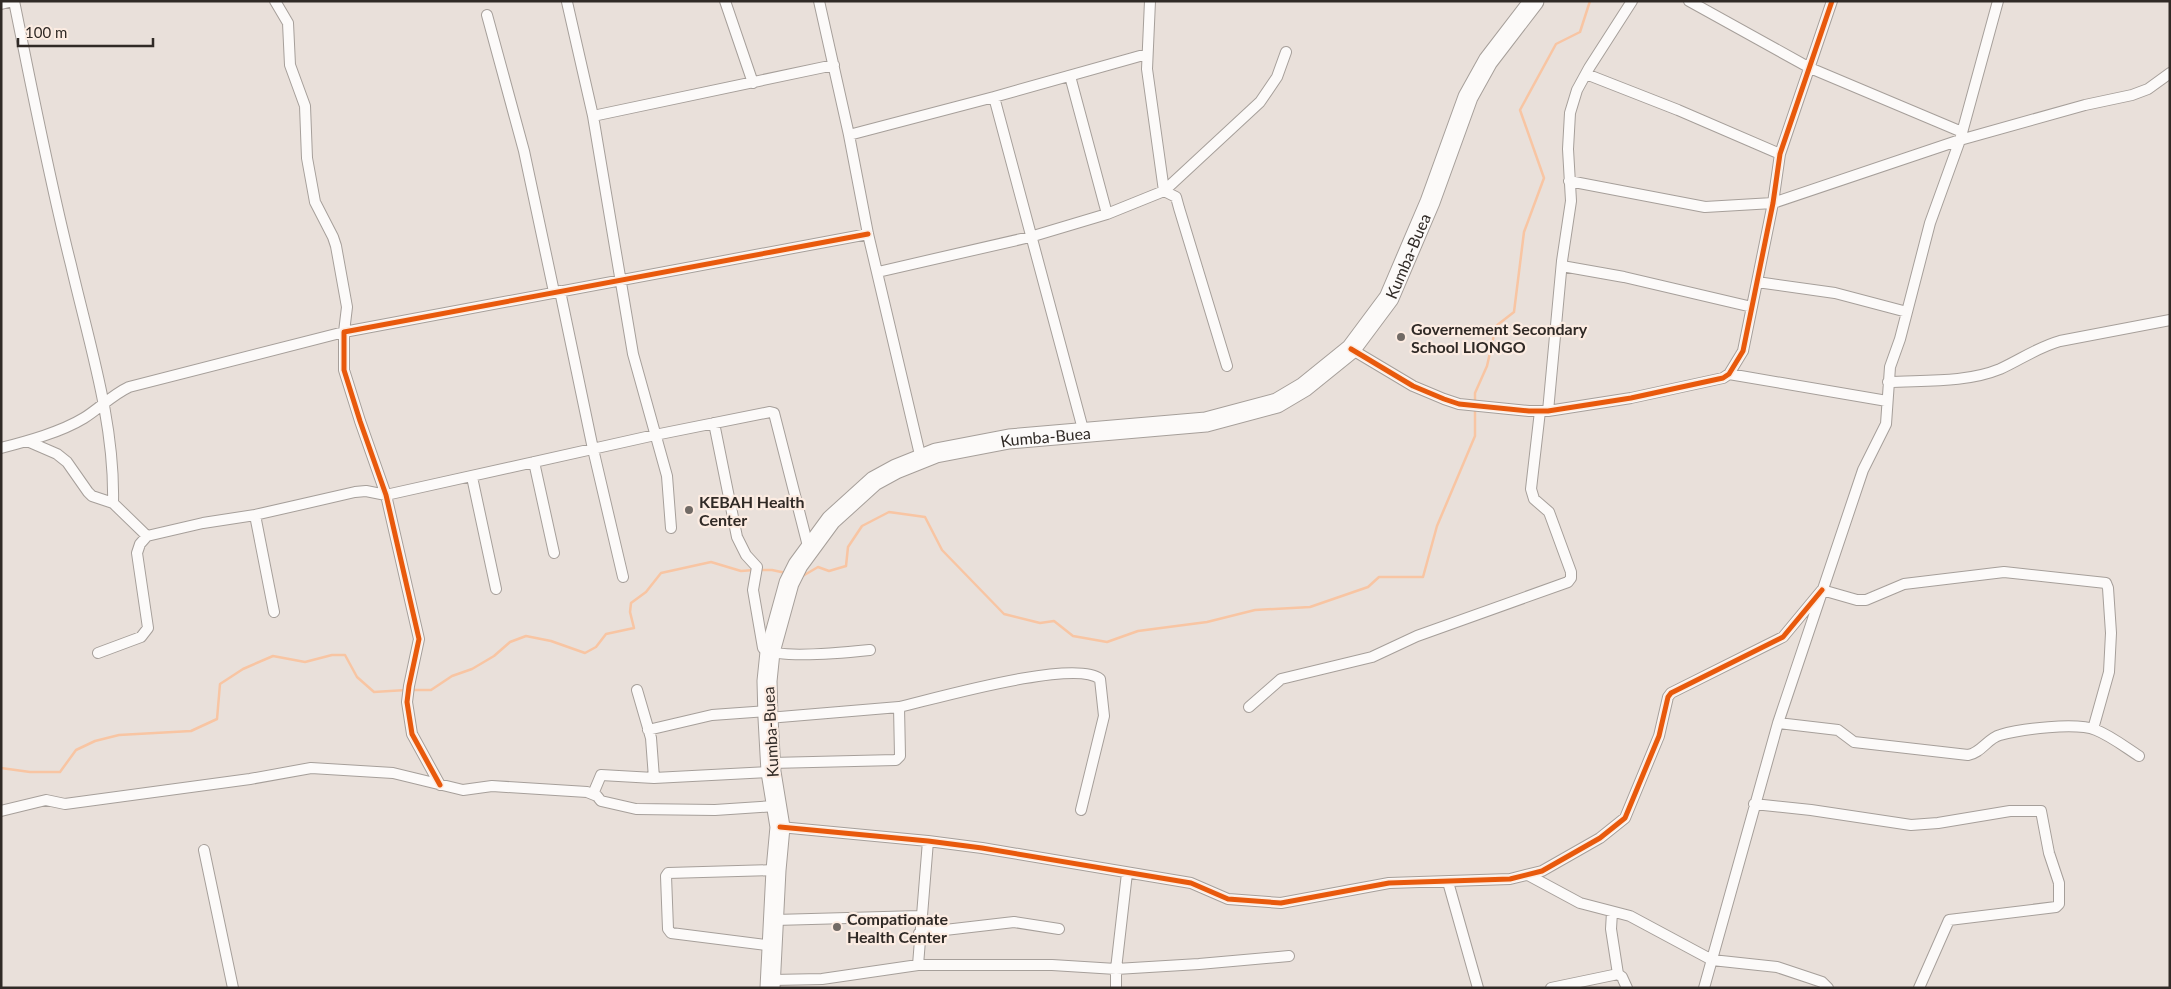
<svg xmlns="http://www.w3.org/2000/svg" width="2171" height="989" font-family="Lato,sans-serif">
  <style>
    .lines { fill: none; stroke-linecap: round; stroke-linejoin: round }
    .stream { stroke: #f8c5a3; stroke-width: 2.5 }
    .street-casing { stroke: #a69f9a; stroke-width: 12 }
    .highway-casing { stroke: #a69f9a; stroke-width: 21 }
    .street { stroke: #fcfaf9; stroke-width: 10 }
    .highway { stroke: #fcfaf9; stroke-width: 19 }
    .cycleway-casing { stroke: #fcece2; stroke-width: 8 }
    .cycleway { stroke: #e8590c; stroke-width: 5 }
    .poi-dot { fill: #716a65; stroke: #fcece2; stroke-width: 2 }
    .labels { text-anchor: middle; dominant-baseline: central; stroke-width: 4.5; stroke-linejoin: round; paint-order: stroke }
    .street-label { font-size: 16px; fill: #302a26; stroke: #fcece2 }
    .poi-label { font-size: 16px; font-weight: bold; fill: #302a26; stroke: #fcece2; text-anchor: start }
  </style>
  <rect width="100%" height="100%" fill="#e9e0da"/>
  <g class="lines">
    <path class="stream" d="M1475,403V393L1487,366L1496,326L1514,312L1524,232L1544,178L1520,110L1556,44L1580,32L1590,1
      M759,570H772L786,573
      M801,577L818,567L829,571L846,566L848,547L862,526L889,512L925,517L942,550L1004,614L1040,623L1054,621L1073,636L1107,642L1138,631L1207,622L1255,610L1310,607L1368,587L1379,577H1423L1437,526L1475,436V409
      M412,690H431L452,676L472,669L494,656L510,642L526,636L551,641L585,653L596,647L606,634L634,628L630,612L631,603L646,592L661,573L711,562L741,571L754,570
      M1,768L30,772H60L76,750L95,741L119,735L191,731L217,719L220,684L243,669L273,656L305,662L332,655H345L357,677L374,692L406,690"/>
    <g class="street-casing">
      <path id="street" d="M14,1C32,89 49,178 71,265C89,343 115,423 113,503
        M725,1L753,83
        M819,1L849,135L868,234L921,459
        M1150,1L1147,69L1164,191L1176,197L1179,208L1227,366
        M1689,1L1810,68L1962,132
        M567,2L593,116L633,354L667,476L671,528
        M1,4L13,1
        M487,15L524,151L554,292
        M1586,74L1678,110L1780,154
        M1070,76L1107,214
        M994,97C1023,209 1055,321 1084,433
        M593,116L834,65
        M849,135L994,97L1147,54
        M1569,181L1705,207L1773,203L1960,140L2085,105L2132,95L2148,89L2170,73
        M1562,266L1624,277L1752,307
        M878,272L1030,237L1107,214L1164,191L1260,102L1277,77L1286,52
        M1757,282L1835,293L1907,312
        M560,291L593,449L623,577
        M1351,349L1413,386L1444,399L1459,404L1529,411H1548L1631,398L1723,378L1729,374L1743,351L1773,203L1780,154L1832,1
        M1729,374L1887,401
        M1888,382C1924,380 1966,383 2000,369C2020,360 2038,347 2060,341L2170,320
        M1548,411L1562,261L1571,201L1568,149L1570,113L1577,90L1589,68L1632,1
        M714,423L737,537L746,555L757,567L753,590L763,648C776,660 851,652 870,650
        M27,441L57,454L67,462L88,492L92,496L113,503L147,536
        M1,448C28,441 61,432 84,418C100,408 112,395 129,387L344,332L347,307L336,246L333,237L315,202L307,158L305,106L290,65L288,23L275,1
        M534,462L554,553
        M472,477L496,589
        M255,515L274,612
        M1822,590L1857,600H1866L1904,584L2004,572L2106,583L2108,588L2111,633L2109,672L2093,729
        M98,653L141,637L148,628L137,553L140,544L147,536L203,523L255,515L355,492L366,491L386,495L655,435L770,412L774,413L809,550
        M637,690L651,738L654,778
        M1249,707L1281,679L1372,657L1417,636L1568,582L1571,578V572L1549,512L1534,499L1531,489L1540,411
        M768,718L899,707
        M1778,723L1838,730L1854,742L1968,755C1981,753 1988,738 2000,735C2021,729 2076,722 2096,730C2111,736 2125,747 2139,756
        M648,730L712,715L768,711
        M771,763L896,760L900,756L899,707C934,699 1075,658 1100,679L1104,716L1081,810
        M440,785L412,734L407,702L409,686L419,639L386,495L360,421L344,370V332L868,234
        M593,794L601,775L654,778L771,772
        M1754,804L1811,810L1911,825L1938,823L2010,811H2041L2049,853L2059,883V904L2056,907L1949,920L1919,988
        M1,811L46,800L65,804L250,779L311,768L393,773L463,790L492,786L587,792L597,796L601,801L636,809L715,810L775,806
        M780,827L928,841L982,848L1191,883L1228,899L1281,903L1389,883L1510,879L1542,871L1600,838L1625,818L1659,736L1668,697L1671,693L1783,637L1822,590
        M204,850L233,988
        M1528,875L1580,903L1630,916L1712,960L1777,967L1822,982L1828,988
        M1448,882L1478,988
        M1612,912L1611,929L1618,974L1622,977L1627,988
        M775,920L920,916
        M919,933L1014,922L1059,929
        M774,946L671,933L668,929L666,876L668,873L776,870
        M918,965L928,841
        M772,980L822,979L918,965H1052L1116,969L1199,964L1289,956
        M1116,988V969L1127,873
        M1551,988L1618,974
        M1704,988L1778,723L1863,470L1886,424L1890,367L1900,339L1930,223L1960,140L1998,1"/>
    </g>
    <g class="highway-casing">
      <g id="highway">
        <path id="s1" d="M770,988L776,870L780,827L771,772L768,718L767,681L770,652L789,583L798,565L831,520L874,481L896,469L936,453L1009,439L1206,422L1277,403L1304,387L1351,349L1389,298L1430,202L1468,97L1488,61L1534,1"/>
      </g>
    </g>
    <use href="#street" class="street"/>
    <use href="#highway" class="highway"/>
    <g class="cycleway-casing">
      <path id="cycleway" d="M1351,349L1413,386L1444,399L1459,404L1529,411H1548L1631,398L1723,378L1729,374L1743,351L1773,203L1780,154L1832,1
        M440,785L412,734L407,702L409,686L419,639L386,495L360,421L344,370V332L868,234
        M780,827L928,841L982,848L1191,883L1228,899L1281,903L1389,883L1510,879L1542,871L1600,838L1625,818L1659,736L1668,697L1671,693L1783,637L1822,590"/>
    </g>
    <use href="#cycleway" class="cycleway"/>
  </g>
  <g class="poi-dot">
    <circle cx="1401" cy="337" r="5"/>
    <circle cx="689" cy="510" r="5"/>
    <circle cx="837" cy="927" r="5"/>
  </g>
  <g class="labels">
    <g class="street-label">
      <text stroke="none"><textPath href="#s1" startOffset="1158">Kumba-Buea</textPath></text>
      <text stroke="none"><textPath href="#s1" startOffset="722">Kumba-Buea</textPath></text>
      <text transform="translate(770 732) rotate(-93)">Kumba-Buea</text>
    </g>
    <g class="poi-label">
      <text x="1411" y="328">Governement Secondary<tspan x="1411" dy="18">School LIONGO</tspan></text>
      <text x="699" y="501">KEBAH Health<tspan x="699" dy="18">Center</tspan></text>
      <text x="847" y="918">Compationate<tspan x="847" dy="18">Health Center</tspan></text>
    </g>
  </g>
  <rect width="2171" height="989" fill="none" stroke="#302a26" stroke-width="5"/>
  <path d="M18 38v8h135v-8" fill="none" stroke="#302a26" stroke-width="2.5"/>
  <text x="25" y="38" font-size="15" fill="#302a26" stroke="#fcece2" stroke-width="4" paint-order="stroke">100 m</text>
</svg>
